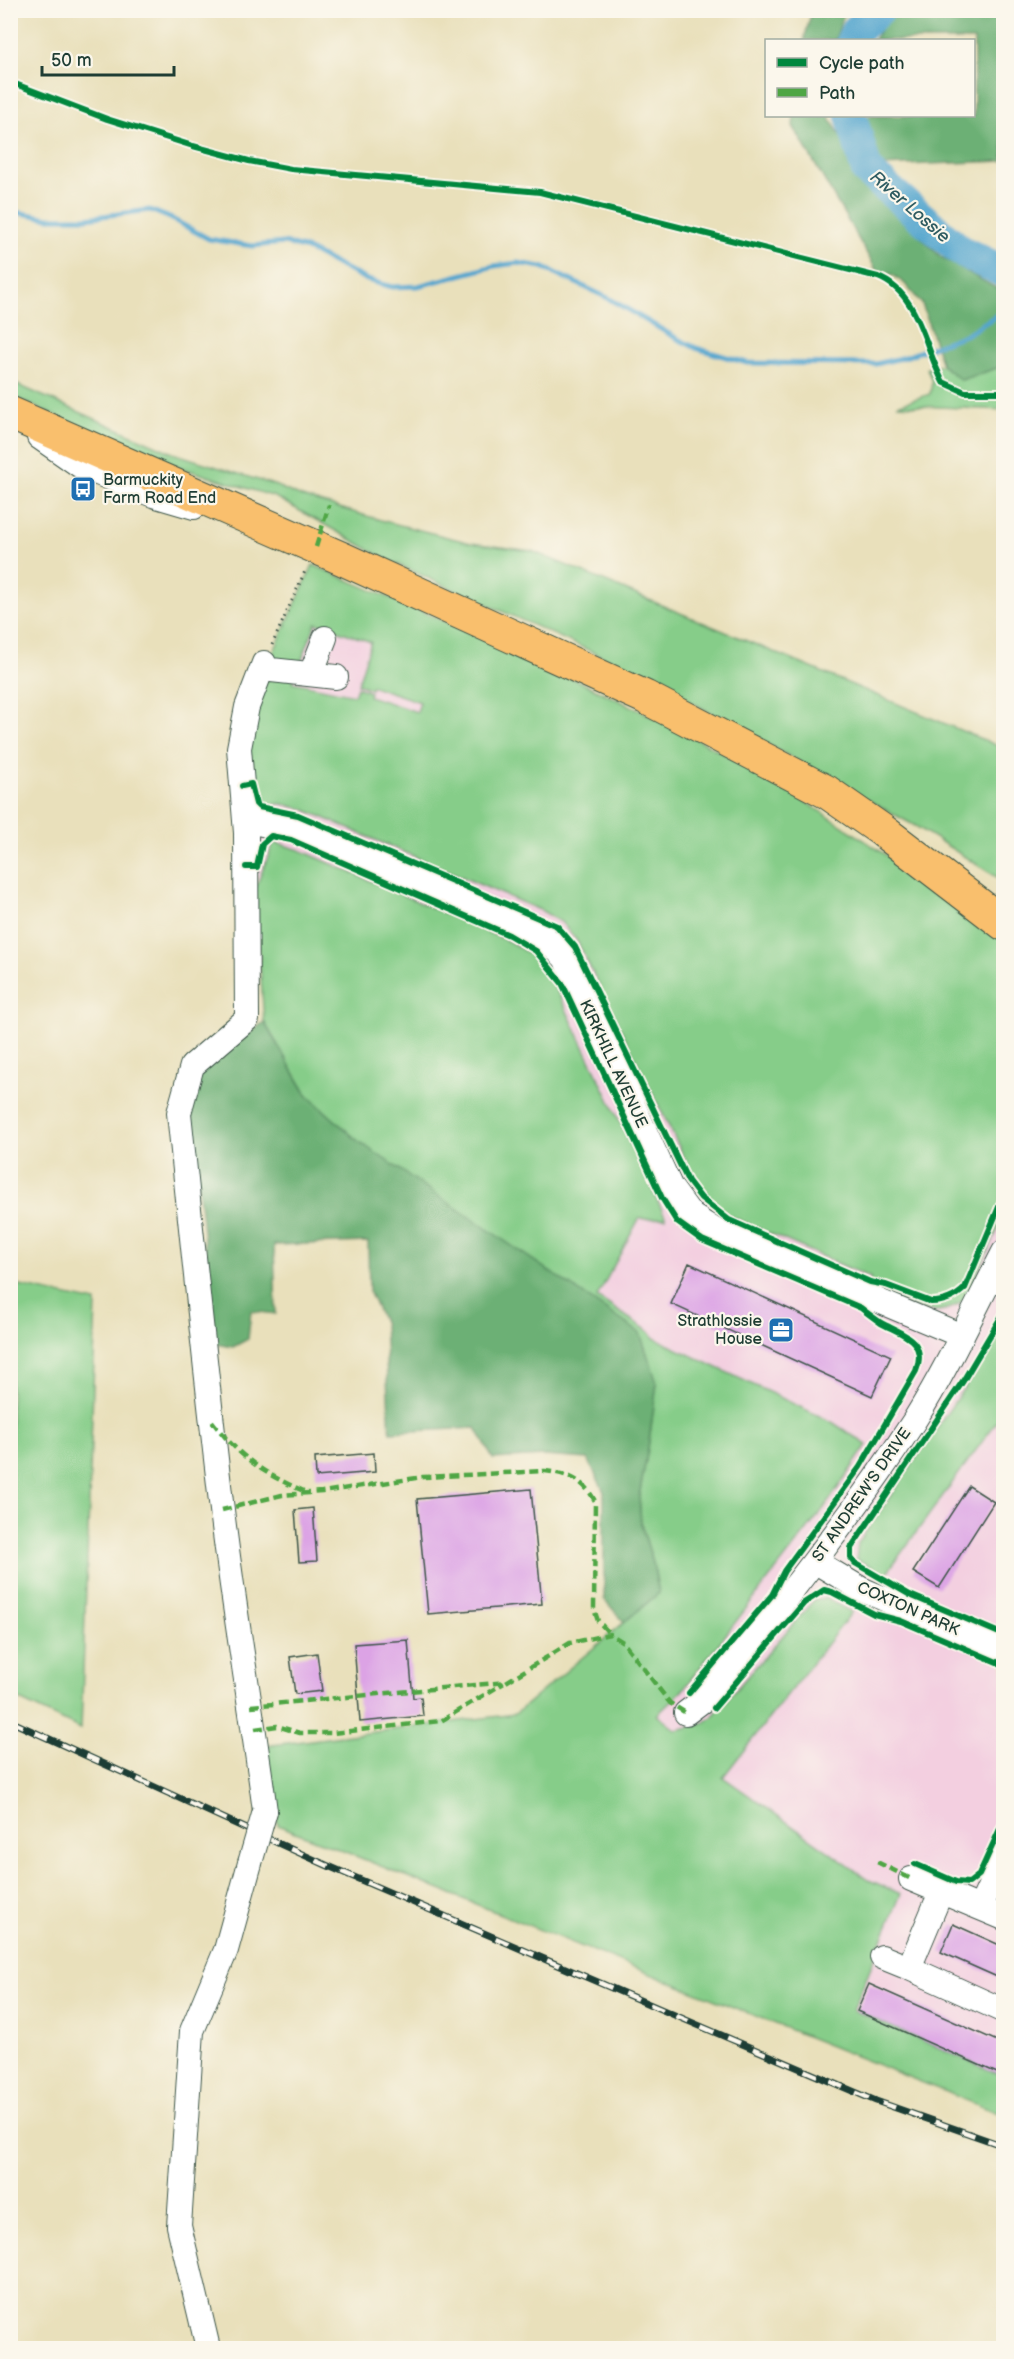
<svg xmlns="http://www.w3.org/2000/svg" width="1014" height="2359" font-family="'Balsamiq Sans',sans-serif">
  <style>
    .built { fill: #f3cfe0 }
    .green { fill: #86cd89; stroke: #52855e; stroke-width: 1.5; fill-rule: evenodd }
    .forest { fill: #6cb075; stroke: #467654; stroke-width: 1.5 }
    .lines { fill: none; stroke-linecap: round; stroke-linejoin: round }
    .stream { stroke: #53a5ce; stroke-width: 5 }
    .river { stroke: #53a5ce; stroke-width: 32 }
    .building { fill: #dca3e5 }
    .minor-casing { stroke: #3d5548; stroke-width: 26 }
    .highway-casing { stroke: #3d5548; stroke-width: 35 }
    .path { stroke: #3d5548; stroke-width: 3; stroke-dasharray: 1.5 4.5; stroke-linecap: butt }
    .minor { stroke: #fff; stroke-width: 24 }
    .highway { stroke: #f9bf6d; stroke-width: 33 }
    .rail-casing { stroke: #1f3d34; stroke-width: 7 }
    .rail { stroke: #fbf7ec; stroke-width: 4.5; stroke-dasharray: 14; stroke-linecap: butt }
    .minor-bridge-casing { stroke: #3d5548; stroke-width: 26; stroke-linecap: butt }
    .minor-bridge { stroke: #fff; stroke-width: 24 }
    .quiet { stroke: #4fa644; stroke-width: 4.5; stroke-dasharray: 9 4.5; stroke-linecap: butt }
    .cycleway-casing { stroke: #fbf7ec; stroke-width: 10 }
    .cycleway { stroke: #00873e; stroke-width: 6 }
    .labels { text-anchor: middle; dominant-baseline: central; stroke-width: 4.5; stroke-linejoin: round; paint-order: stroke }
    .poi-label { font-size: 16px; fill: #1f3d34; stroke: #fbf7ec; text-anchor: start }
    .street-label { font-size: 16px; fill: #1f3d34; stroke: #fbf7ec }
    .water-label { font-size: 18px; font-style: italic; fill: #2f5c62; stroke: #fbf7ec }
  </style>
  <rect width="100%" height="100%" fill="#fbf7ec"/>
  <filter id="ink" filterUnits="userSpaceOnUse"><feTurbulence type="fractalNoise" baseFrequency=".0167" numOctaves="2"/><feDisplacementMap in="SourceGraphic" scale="12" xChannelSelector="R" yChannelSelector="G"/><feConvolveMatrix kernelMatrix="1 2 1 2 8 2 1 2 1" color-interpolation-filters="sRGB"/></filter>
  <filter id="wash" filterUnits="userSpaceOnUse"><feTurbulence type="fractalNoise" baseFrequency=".008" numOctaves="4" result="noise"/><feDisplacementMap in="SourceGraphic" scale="24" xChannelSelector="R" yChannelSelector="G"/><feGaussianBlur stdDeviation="1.35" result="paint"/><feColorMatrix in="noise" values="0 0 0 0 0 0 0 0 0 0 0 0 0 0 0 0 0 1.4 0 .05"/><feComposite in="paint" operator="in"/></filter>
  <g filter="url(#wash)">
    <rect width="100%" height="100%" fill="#e9e0bb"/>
    <path class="built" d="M313,565L775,785L1003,940V2115L278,1825L265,1746L515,1714L659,1593L641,1524L264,1022L249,736Z"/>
    <path class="green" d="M942,365L961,380L1003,366V410L897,405L930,394L932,382L927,368Z
      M11,382L173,453L274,485L302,497L384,521L471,543L532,551L1003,748V881L919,828L637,672L386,559L275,497L156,460L11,396Z
      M313,565C439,619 566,672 689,735C800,793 904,865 1004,940L1003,1218L966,1298C938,1327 899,1300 868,1287L871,1278L728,1215L705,1196L696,1181L577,941L561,922L542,911L303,809L282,804H262L255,784L248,785L249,736L270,660ZM316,623L371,642L358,684L371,689L372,686L420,702L417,712L369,696L370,692L357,687L354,695L293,682Z
      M274,842L300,850L510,942L530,954L552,980L666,1218L639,1219L597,1297L650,1332L654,1338L832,1422L867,1445L825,1507L682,1691L657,1715L676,1730L702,1724L711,1718L814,1600L826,1598L852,1612L723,1777L869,1880L901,1894L853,2010L1003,2076V2115L278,1825L265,1746L515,1714L659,1593L653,1563L641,1524L639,1496L648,1449L657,1383L358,1141L307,1095L264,1022L255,889Z
      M11,1284L96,1302L81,1729L11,1696Z
      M1003,1324V1413L886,1574L856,1559L858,1543L990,1350Z"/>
    <path class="forest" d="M812,10L845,11L835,40H804Z
      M934,10L1003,11V161L880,166L865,116H974V40H874L887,18Z
      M794,116H830V119L880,197L941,257L1003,292V366L961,380L942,365L922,304L905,284L893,275L877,271L793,126Z
      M264,1022L307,1095L358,1141L640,1333L657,1383L648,1449L639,1496L641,1524L653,1563L659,1593L624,1622L604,1599V1492L588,1459L544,1456L493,1459L476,1428L390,1432L384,1324L369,1291L368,1242L274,1245L276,1314L251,1311L248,1339L233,1347L215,1344L190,1108L200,1070Z"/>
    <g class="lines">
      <path class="stream" d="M10,211L49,218H86L150,210L170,218L209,239L252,246L284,243L307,249L367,280L392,287L418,286L494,266L518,263L542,267L608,298L676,338L696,348L747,363L876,364L905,357L965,335L1004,311"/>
      <path class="river" d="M852,40L857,30L879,10
        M851,116L867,171L961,251L1004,272"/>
    </g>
    <g id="blocks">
      <path class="building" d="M689,1263L891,1356L872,1396L671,1304Z
        M374,1453L375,1472L316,1477L315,1458Z
        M969,1486L994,1502L939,1588L913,1572Z
        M531,1489L542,1604L428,1614L417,1499Z
        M313,1508L317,1561L299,1562L295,1510Z
        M408,1640L413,1698L421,1697L423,1716L360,1722L354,1644Z
        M317,1653L322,1691L295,1694L290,1657Z
        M953,1924L1004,1947V1980L941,1952Z
        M869,1984L1004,2044V2076L857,2011Z"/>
    </g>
  </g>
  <g filter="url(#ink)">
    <use href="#blocks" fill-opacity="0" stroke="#3d5548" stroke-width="1.5"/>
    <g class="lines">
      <g class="minor-casing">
        <path id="minor" d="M39,437L82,467L153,495L194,507
          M264,663L247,707L239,748L246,833L247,1019L192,1066L179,1113C193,1246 206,1378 222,1510C234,1611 252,1711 265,1811
          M262,669L336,677
          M311,674L325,638
          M245,820L319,837L542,935L565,958L671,1188L691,1215L722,1235L962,1336
          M816,1562L861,1589L1004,1650
          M686,1713L706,1698C779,1608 851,1518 914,1421C948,1367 975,1308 1004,1252
          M911,1879L980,1908L1004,1855
          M941,1892L909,1968L1004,2011
          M980,1908L1004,1918
          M882,1957L909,1968
          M208,2348L179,2226L192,2031L226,1950L250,1863"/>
      </g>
      <g class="highway-casing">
        <path id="highway" d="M10,413L343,559L645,697L827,792L883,831L1004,924"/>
      </g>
      <path class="path" d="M272,645L306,569"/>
      <use href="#minor" class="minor"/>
      <use href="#highway" class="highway"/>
      <g class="rail-casing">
        <path id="rail" d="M10,1721L326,1865L686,2020L876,2101L1004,2146"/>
      </g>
      <use href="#rail" class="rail"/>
      <g class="minor-bridge-casing">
        <path id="minor-bridge" d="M250,1863L265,1811"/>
      </g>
      <use href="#minor-bridge" class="minor-bridge"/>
      <path class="quiet" d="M316,547L329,505
        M212,1421C239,1457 265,1475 306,1492
        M222,1510L282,1495L322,1492L423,1477L545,1471C568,1474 583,1479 595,1501L594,1609L598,1621L610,1634
        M251,1706L506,1682L570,1643L610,1634L623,1642L670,1703L686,1713
        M255,1729L277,1726L300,1733H332L441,1721L504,1683
        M877,1862L911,1879"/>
      <g class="cycleway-casing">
        <path id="cycleway" d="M10,82L107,119L193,146L249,161L291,169L540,192L878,277C919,293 924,347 943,382L965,392H1004
          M242,786L251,784L256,804L259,807L298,815L557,926L575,947L688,1181L701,1198L729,1220L870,1282L886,1285L931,1302C945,1302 955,1298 965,1288L1004,1195
          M246,867H257L262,844L271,836L291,840L509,935L536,951L562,983L662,1198L677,1222L702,1240L861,1308C867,1313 874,1318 881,1323C901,1334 928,1339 916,1371L860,1467L784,1571L772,1595L689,1693
          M1004,1312L963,1381L851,1548V1558L855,1563L910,1595L1004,1635
          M714,1708L804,1603L824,1590L832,1592L874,1614L901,1621L1004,1665
          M915,1864L956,1882L969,1883L979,1875L1004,1820"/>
      </g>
      <use href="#cycleway" class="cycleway"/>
    </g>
  </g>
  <defs>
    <g id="bus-square" transform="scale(1.35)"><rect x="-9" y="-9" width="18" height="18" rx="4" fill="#1f6fb2" stroke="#fbf7ec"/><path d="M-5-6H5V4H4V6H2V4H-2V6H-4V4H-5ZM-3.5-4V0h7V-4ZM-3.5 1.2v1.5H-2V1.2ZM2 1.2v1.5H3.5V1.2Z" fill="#fff"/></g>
    <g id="office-square" transform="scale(1.35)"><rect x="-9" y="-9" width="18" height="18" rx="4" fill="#1f6fb2" stroke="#fbf7ec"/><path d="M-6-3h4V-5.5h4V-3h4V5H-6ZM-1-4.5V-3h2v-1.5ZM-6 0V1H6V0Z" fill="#fff"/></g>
  </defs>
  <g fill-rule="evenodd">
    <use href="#bus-square" x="83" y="489"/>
    <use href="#office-square" x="781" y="1330"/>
  </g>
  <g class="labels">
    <g class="poi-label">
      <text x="103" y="480">Barmuckity<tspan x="103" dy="18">Farm Road End</tspan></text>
      <text x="762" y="1321" text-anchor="end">Strathlossie<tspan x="762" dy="18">House</tspan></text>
    </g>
    <g class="street-label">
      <text transform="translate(613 1064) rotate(65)">KIRKHILL AVENUE</text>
      <text transform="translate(862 1495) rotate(-55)">ST ANDREW'S DRIVE</text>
      <text transform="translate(908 1609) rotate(24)">COXTON PARK</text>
    </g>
    <g class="water-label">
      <text transform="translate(910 207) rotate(41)">River Lossie</text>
    </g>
  </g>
  <rect width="1014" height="2359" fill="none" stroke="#fbf7ec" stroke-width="36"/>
  <rect x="765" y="39" width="210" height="78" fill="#fbf7ec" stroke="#a3ada2" stroke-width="1.5"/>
  <rect x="777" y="58" width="30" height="9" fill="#00873e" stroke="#a3ada2" stroke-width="1.5"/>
  <text x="819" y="69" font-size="18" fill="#1f3d34">Cycle path</text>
  <rect x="777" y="88" width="30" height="9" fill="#4fa644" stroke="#a3ada2" stroke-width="1.5"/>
  <text x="819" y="99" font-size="18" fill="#1f3d34">Path</text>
  <path d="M42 66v9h132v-9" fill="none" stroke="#1f3d34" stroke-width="3"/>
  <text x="51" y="66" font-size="18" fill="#1f3d34" stroke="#fbf7ec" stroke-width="4.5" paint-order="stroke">50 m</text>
</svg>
